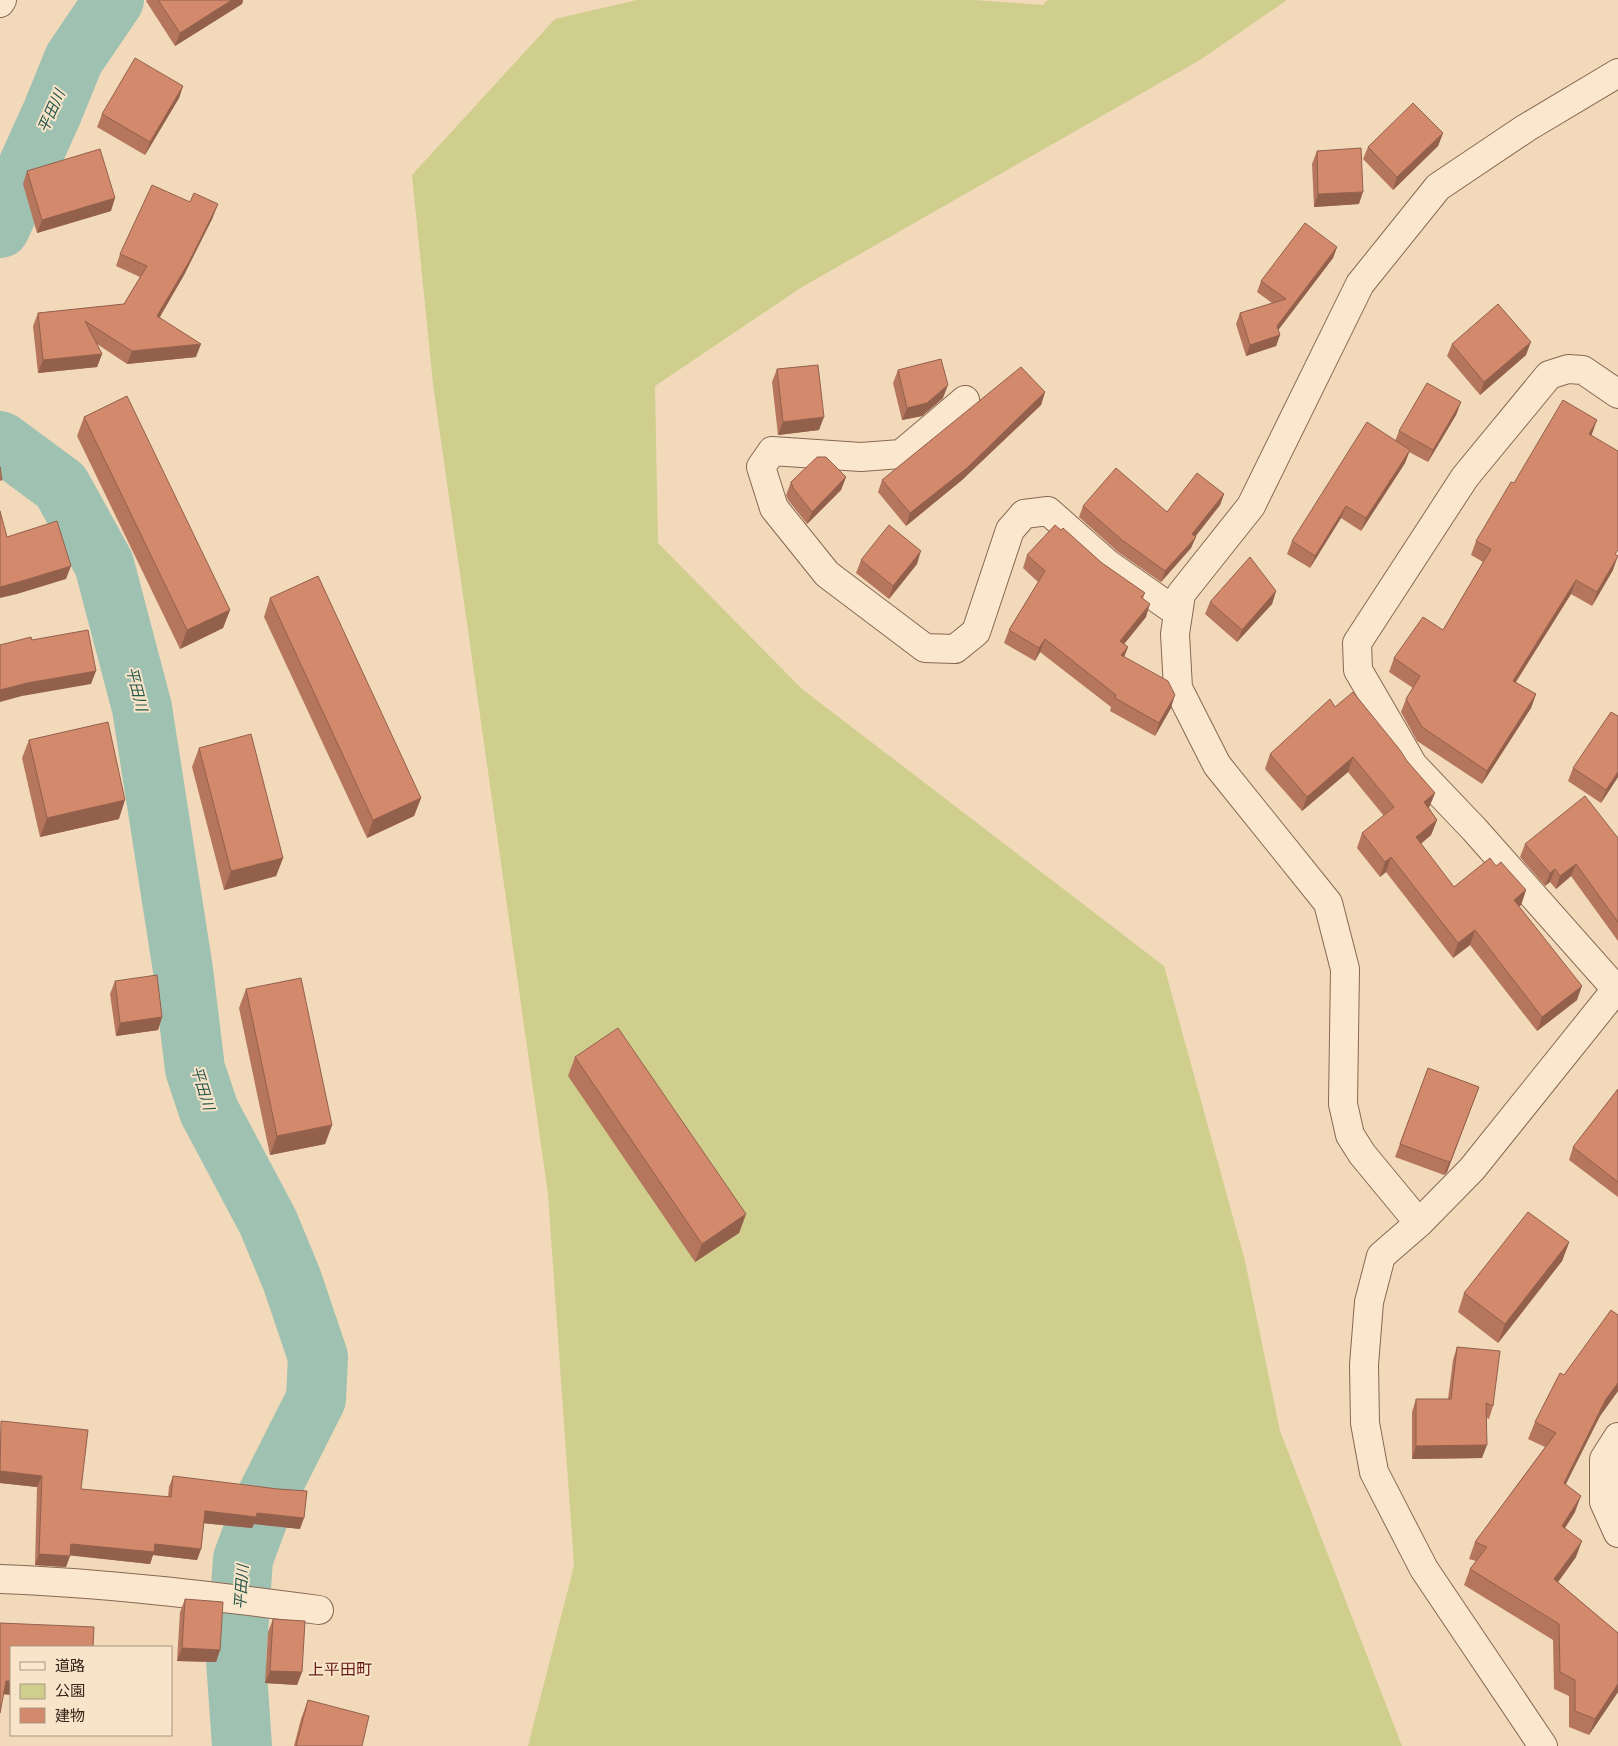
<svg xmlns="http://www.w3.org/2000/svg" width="1618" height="1746" font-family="'Source Serif 4','Noto Sans JP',serif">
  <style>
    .green { fill: #cfce8d }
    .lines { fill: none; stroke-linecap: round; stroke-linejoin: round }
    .river { stroke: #9fc1b2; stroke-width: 60 }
    .minor-casing { stroke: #886853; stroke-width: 30 }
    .minor { stroke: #fbe7cd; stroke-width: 28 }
    .wall { fill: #b5765d }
    .shaded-wall { fill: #93604c }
    .building { fill: #d2896c; stroke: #93604c }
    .labels { text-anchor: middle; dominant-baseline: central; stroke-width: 4; stroke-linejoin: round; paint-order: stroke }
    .water-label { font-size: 15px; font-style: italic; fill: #27574d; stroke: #f8e4c9 }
    .quarter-label { font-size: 16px; fill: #651c16; stroke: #f8e4c9 }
  </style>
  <rect width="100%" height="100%" fill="#f1d9ba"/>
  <path class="green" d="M637,0H974L1043,5L1048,0H1287L1200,60L802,287L655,386L658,543L802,689L1164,966L1245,1261L1280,1431L1402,1746H528L574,1566L548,1194L433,384L412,175L555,19Z"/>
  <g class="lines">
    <path class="river" d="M0,228L52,113L74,59L114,0
      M0,441L61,486L104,564L142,708L183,970L195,1069L209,1111L268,1222L292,1280L318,1357L316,1399L264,1502L243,1559L236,1660L242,1746"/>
    <g class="minor-casing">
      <path id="minor" d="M0,3L2,0
        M965,400L901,454L861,457L772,451L761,467L774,508L827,574L925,648L955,649L976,632L1010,530L1024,514L1048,511L1108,564L1178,613
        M1616,989L1474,829L1413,765L1358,670L1357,643L1465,477L1549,375L1568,369L1583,370L1618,394
        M1419,1223L1362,1154L1350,1135L1343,1104L1345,969L1328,903L1217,765L1178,688L1175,634L1181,594L1251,506L1360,284L1438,187L1526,128L1618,73
        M1618,1437L1604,1459V1502L1618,1533
        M0,1579C107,1583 213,1596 319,1610
        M1543,1746L1424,1569L1374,1472L1365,1423L1364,1365L1369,1302L1381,1256L1419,1223L1472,1169L1618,987"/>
    </g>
    <use href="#minor" class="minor"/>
  </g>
  <path class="wall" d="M147,0H243L242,4L175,46L146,1Z
    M183,86L179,98L145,155L97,127L102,114Z
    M1443,133L1438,146L1393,190L1363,159L1368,147Z
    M1317,151L1359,204L1314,207L1312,164Z
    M27,171L111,211L37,233L23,184Z
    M213,217L184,275L160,317L196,357L127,364L97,344L102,354L97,367L38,373L33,326L38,313L124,304L140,277L116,266L120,254Z
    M1337,247L1333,258L1278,330L1280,335L1276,346L1246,356L1236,324L1240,313L1272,303L1257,292L1261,281Z
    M1452,344L1526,355L1480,395L1447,356Z
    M777,369L819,430L778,435L772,382Z
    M898,370L943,398L922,416L902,420L893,383Z
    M1045,392L1041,405L962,480L906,526L878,492L882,480Z
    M1461,402L1456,415L1428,462L1409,452L1405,463L1361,531L1341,518L1310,568L1287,554L1292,541L1395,441L1399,431Z
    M84,417L230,610L223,628L180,649L77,436Z
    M1592,434L1591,436L1613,570L1592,606L1571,594L1516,682L1536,694L1531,708L1482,784L1417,741L1401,712L1406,699L1413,688L1389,672L1394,658L1443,630L1483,562L1471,555L1476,541L1514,483Z
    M846,477L841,490L807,524L788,500L786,495L791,482Z
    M1224,494L1220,505L1195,536L1191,548L1161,582L1118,552L1079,517L1083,506L1167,512Z
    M1061,530L1102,563L1145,593L1143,598L1146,617L1124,644L1128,647L1124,656L1171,708L1155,736L1110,711L1111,707L1040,652L1035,661L1004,643L1009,630L1038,582L1023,568L1027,555Z
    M861,560L917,564L889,599L856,573Z
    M1276,591L1272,604L1237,642L1205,614L1210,602Z
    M270,598L421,798L414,816L367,838L264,617Z
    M1335,707L1407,761L1435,793L1429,808L1437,820L1431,835L1421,844L1454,887L1496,866L1526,890L1521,905L1519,906L1577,1000L1537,1031L1470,945L1453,958L1386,872L1380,877L1357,848L1362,833L1384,816L1348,772L1302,811L1265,769L1270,754Z
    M1618,716V777L1601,803L1568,781L1573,768Z
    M29,740L119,819L40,837L22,758Z
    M199,748L283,858L276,876L224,890L192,767Z
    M1618,838V941L1571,876L1556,889L1550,882L1545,886L1520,857L1525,844Z
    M115,981L162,1017L158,1030L116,1036L110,994Z
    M246,989L332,1125L325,1144L270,1155L239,1008Z
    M575,1057L746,1214L739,1233L695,1262L568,1076Z
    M1428,1068L1479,1087L1447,1172L1444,1175L1395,1157Z
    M1618,1089V1197L1569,1160L1573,1147Z
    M1569,1243L1562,1261L1498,1343L1458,1312L1464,1293Z
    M1618,1315V1391L1600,1416L1565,1484L1575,1512L1565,1528L1576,1557L1558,1582L1618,1633V1692L1589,1735L1569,1727V1696L1554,1689L1553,1640L1464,1585L1470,1569L1476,1561L1469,1559L1475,1542L1545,1447L1528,1439L1535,1422L1564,1375Z
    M1457,1347L1493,1406L1489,1419L1487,1418L1482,1458L1412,1459V1412L1416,1399H1448L1453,1360Z
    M1,1421L81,1489L168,1497L169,1487L173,1476L300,1529L254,1524L252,1528L204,1523L201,1549L197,1560L153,1555L150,1564L70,1555L66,1567L35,1565L37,1487L0,1483Z
    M185,1599L220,1650L216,1662L177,1661L180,1612Z
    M273,1619L302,1672L297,1685L265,1683L268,1632Z
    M308,1700L362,1746H294L301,1719Z"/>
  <path class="shaded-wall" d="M232,0H243L242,4L175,46L180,33Z
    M183,86L179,98L145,155L150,142Z
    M1443,133L1438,146L1393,190L1397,177Z
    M1363,192L1359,204L1314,207L1318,194Z
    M115,198L111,211L37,233L42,220Z
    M218,204L213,217L184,275L153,328L157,316Z
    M1337,247L1333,258L1273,337L1277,326Z
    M1280,335L1276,346L1246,356L1250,345Z
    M1531,342L1526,355L1480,395L1484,382Z
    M201,344L196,357L127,364L132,351Z
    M102,354L97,367L38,373L43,360Z
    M948,385L943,398L922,416L902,420L907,408Z
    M1045,392L1041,405L962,480L906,526L910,513Z
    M1461,402L1456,415L1428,462L1433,450Z
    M824,417L819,430L778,435L783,422Z
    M1597,420L1592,434L1584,448L1589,434Z
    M1410,450L1405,463L1361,531L1366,518Z
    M846,477L841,490L807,524L812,512Z
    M1224,494L1220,505L1192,541L1196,537L1191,548L1161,582L1165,571L1192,534Z
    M1346,506L1341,518L1310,568L1315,556Z
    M921,551L917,564L889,599L893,586Z
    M1618,556L1613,570L1592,606L1597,592Z
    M71,566L66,579L17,594L0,598V587Z
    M1576,580L1571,594L1508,694L1513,681Z
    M1276,591L1272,604L1237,642L1242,630Z
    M1150,604L1146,617L1116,654L1120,641Z
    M230,610L223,628L180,649L187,630Z
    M1045,639L1040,652L1035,661L1039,648Z
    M1128,647L1123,660L1121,655Z
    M96,671L91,684L22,696L0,702V690L27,683Z
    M1536,694L1531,708L1482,784L1487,771Z
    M1175,695L1171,708L1155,736L1159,723Z
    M1353,757L1348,772L1302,811L1307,797Z
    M1618,772V777L1601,803L1606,790Z
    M1435,793L1429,807L1419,816L1424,802Z
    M421,798L414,816L367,838L373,820Z
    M125,800L119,819L40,837L47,818Z
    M1437,820L1431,835L1410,852L1416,837Z
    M1391,857L1386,872L1380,877L1385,862Z
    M283,858L276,876L224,890L231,871Z
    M1576,864L1571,876L1556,889L1560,876Z
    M1555,869L1550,882L1545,886L1550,873Z
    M1526,890L1521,905L1509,914L1514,900Z
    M1475,930L1470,945L1453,958L1458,943Z
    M1582,986L1577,1000L1537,1031L1542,1017Z
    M162,1017L158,1030L116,1036L120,1023Z
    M1479,1087L1447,1172L1444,1175L1449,1162Z
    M332,1125L325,1144L270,1155L277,1136Z
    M746,1214L739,1233L695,1262L702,1244Z
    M1569,1242L1562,1261L1498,1343L1505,1324Z
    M1618,1383V1391L1600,1416L1558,1500L1564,1483L1606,1399Z
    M1487,1445L1482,1458L1412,1459L1416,1446Z
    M0,1471L42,1476L37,1487L0,1483Z
    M1581,1496L1575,1512L1556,1542L1562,1526Z
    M205,1511L257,1513L304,1518L300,1529L254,1524L252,1528L201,1523Z
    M1582,1541L1576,1557L1548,1596L1554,1579Z
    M71,1544H155L201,1549L197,1560L153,1555L150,1564L66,1555Z
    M39,1554L70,1556L66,1567L35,1565Z
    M182,1648L220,1650L216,1662L177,1661Z
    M270,1671L302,1672L297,1685L265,1683Z
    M6,1681H11V1695L1,1694Z
    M1618,1684V1692L1589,1735L1595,1719Z"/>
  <path class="building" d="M158,0H232L180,33Z
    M135,58L183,86L150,142L102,114Z
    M1413,103L1443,133L1397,177L1368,147Z
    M1361,148L1363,192L1318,194L1317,151Z
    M100,149L115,198L42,220L27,171Z
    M152,185L190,202L194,193L218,204L189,262L157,316L201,344L132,351L85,321L102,354L43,360L38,313L124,304L147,266L120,254Z
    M1305,223L1337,247L1277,326L1280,335L1250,345L1240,313L1286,299L1261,281Z
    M1498,304L1531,342L1484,382L1452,344Z
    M941,359L948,385L927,403L907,408L898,370Z
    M818,365L824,417L783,422L777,369Z
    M1021,367L1045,392L967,468L910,513L882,480Z
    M1427,383L1461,402L1433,450L1399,431Z
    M127,396L230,610L187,630L84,417Z
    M1563,400L1597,420L1589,434L1618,451V550L1615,554L1618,556L1597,592L1576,580L1513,681L1536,694L1487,771L1422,727L1406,699L1420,676L1394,658L1423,617L1443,630L1491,549L1476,541L1511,482L1514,483Z
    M1367,422L1410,450L1366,518L1346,506L1315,556L1292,541Z
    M817,457H826L846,477L812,512L793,488L791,482Z
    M0,467L2,480H0Z
    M1116,468L1167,512L1197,473L1224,494L1192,534L1196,537L1165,571L1122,540L1083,506Z
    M0,511L7,537L57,521L71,566L22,581L0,587Z
    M889,525L921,551L893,586L861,560Z
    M1055,525L1061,530L1063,528L1102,563L1145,593L1141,597L1150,604L1120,641L1128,647L1121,655L1168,681L1175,695L1159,723L1115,698L1116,695L1045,639L1039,648L1009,630L1045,571L1027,555Z
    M1250,557L1276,591L1242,630L1210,602Z
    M318,576L421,798L373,820L270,598Z
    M88,630L96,671L27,683L0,690V645L31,637L32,640Z
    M1353,692L1400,750L1407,761L1435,793L1424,802L1437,820L1416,837L1454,887L1490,858L1496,866L1501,862L1526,890L1514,900L1582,986L1542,1017L1475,930L1458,943L1391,857L1385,862L1362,833L1394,807L1353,757L1307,797L1270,754L1330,699L1335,707Z
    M1611,712L1618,716V772L1606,790L1573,768Z
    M108,722L125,800L47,818L29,740Z
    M251,734L283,858L231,871L199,748Z
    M1585,796L1618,838V922L1576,864L1560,876L1555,869L1550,873L1525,844Z
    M157,975L162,1017L120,1023L115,981Z
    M301,978L332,1125L277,1136L246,989Z
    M618,1028L746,1214L702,1244L575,1057Z
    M1428,1068L1479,1087L1451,1160L1449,1162L1400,1144Z
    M1618,1089V1182L1573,1147Z
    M1528,1212L1569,1242L1505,1324L1464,1293Z
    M1611,1310L1618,1315V1383L1606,1399L1564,1483L1581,1496L1562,1526L1582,1541L1554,1579L1618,1633V1684L1595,1719L1575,1711V1680L1560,1672L1559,1624L1470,1569L1487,1547L1475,1542L1556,1433L1535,1422L1560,1373L1564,1375Z
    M1457,1347L1500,1351L1493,1406L1486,1403L1487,1445L1416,1446V1399H1451Z
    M1,1421L88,1430L81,1489L171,1497L173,1476L278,1489L307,1491L304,1518L257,1513L256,1517L205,1511L201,1549L155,1544L154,1552L71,1544L70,1556L39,1554L42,1476L0,1471Z
    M185,1599L223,1602L220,1650L182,1648Z
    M273,1619L305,1621L302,1672L270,1671Z
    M0,1623L94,1627L93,1647H11V1681H6L0,1713Z
    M308,1700L369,1716L362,1746H296Z"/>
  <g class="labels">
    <g class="water-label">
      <text transform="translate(51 111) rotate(-66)">平田川</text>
      <text transform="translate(137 689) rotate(76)">平田川</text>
      <text transform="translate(203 1088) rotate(73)">平田川</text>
      <text transform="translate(241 1587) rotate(-86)">平田川</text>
    </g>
    <g class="quarter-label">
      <text x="340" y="1669">上平田町</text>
    </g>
  </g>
  <rect x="10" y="1646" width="162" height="90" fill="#f8e4c9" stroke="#aa9783"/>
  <rect x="20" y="1662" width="25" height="8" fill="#fbe7cd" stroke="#aa9783"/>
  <text x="55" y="1671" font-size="15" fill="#362319">道路</text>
  <rect x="20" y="1684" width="25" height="15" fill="#cfce8d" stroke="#aa9783"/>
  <text x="55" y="1696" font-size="15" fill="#362319">公園</text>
  <rect x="20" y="1708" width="25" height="15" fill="#d2896c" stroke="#aa9783"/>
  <text x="55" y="1721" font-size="15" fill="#362319">建物</text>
</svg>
